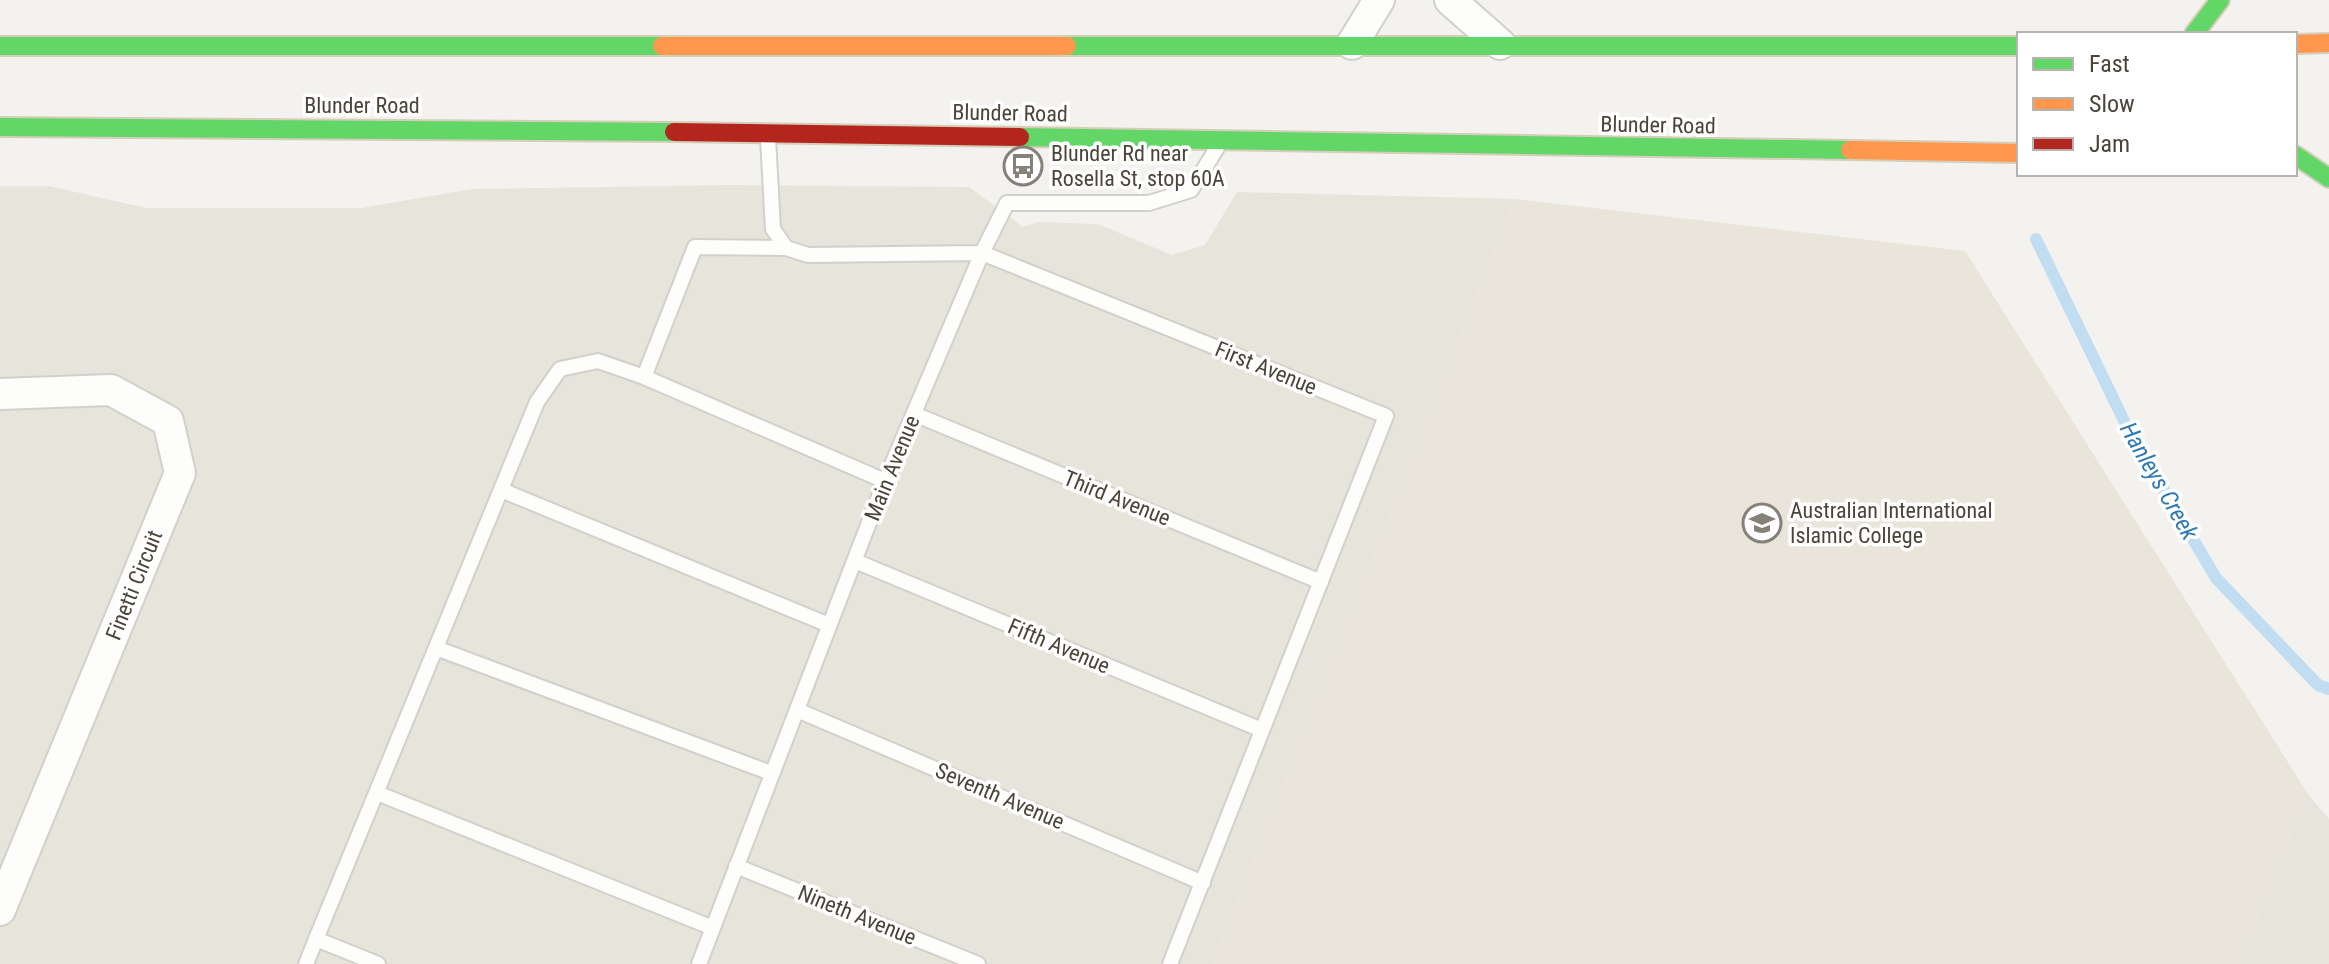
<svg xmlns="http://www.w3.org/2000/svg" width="2329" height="964" font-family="'Roboto Condensed',sans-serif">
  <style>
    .residential { fill: #e7e4dc }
    .education { fill: #eae5da }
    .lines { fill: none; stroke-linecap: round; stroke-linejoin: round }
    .stream { stroke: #c0ddf1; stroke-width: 12 }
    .lane-casing { stroke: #d2d0cb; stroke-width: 18 }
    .street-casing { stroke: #d2d0cb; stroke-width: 34 }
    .fast-casing { stroke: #d6cebb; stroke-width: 22 }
    .slow-casing { stroke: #d6cebb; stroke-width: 22 }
    .jam-casing { stroke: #d6cebb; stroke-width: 22 }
    .lane { stroke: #fdfdfc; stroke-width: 14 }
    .street { stroke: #fdfdfc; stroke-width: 30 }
    .fast { stroke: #63d668; stroke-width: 18 }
    .slow { stroke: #ff974d; stroke-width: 18 }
    .jam { stroke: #b3261e; stroke-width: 18 }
    .labels { text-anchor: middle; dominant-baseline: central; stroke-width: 7; stroke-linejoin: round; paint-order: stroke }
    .street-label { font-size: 22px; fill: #4b4439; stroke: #fff }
    .poi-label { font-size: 22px; fill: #4b4439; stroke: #fff; text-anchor: start }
    .water-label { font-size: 24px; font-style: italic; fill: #2e7ab2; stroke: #fff }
  </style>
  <rect width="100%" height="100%" fill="#f4f2ee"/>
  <path class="residential" d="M729,185L969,187L1023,227L1038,222L1098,224L1172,255L1205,245L1237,192L1515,199L1213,964H0V186H49L146,208H361L472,189Z
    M2308,794L2329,819V964H2238Z"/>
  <path class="education" d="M1515,199L1965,251L2308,794L2238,964H1213Z"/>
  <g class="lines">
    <path class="stream" d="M2036,239L2128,429L2216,578L2318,685L2329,689"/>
    <g class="lane-casing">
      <path id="lane" d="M768,138L773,229L786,248L808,255L982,253L1386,416L1170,964
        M786,248L695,247L644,377L885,481
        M914,414L1321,582
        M501,490L829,625
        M855,561L1262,730
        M436,648L771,773
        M797,710L1203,883
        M377,793L713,928
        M736,866L978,964
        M316,939L537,402L560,369L598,361L644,377
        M306,964L316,939L378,964
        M699,964L885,481L982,253L1007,203H1149L1191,190L1217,148"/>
    </g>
    <g class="street-casing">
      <path id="street" d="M1450,0L1500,44
        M1352,44L1379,0
        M0,394L111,390L168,421L180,473L0,910"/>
    </g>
    <g class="fast-casing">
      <path id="fast" d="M2194,34L2220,0
        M0,46H662
        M1067,46H2019
        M0,127L674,132
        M1020,137L1850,150
        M2295,155L2329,178"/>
    </g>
    <g class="slow-casing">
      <path id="slow" d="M2295,44L2329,43
        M662,46H1067
        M1850,150L2019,153"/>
    </g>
    <g class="jam-casing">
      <path id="jam" d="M674,132L1020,137"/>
    </g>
    <use href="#lane" class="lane"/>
    <use href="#street" class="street"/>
    <use href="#fast" class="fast"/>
    <use href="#slow" class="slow"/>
    <use href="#jam" class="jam"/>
  </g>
  <defs>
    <g id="bus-ring" transform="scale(2)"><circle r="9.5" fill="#fff" stroke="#868178" stroke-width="1.5"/><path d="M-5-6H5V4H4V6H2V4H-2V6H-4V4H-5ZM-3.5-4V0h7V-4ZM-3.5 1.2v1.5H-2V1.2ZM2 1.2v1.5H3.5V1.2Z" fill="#868178"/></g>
    <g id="school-ring" transform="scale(2)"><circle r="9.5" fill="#fff" stroke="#868178" stroke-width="1.5"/><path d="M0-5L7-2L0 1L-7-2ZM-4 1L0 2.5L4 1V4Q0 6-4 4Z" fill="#868178"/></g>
  </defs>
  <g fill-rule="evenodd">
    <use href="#bus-ring" x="1023" y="166"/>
    <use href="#school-ring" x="1762" y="523"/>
  </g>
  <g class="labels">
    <g class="street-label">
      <text x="362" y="105">Blunder Road</text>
      <text transform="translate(1010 113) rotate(1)">Blunder Road</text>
      <text transform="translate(1658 125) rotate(1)">Blunder Road</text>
      <text transform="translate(1266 368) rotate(22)">First Avenue</text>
      <text transform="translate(892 468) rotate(-68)">Main Avenue</text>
      <text transform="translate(1117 498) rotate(22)">Third Avenue</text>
      <text transform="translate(134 585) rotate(-68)">Finetti Circuit</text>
      <text transform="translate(1059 646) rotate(23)">Fifth Avenue</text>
      <text transform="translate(1000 796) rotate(23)">Seventh Avenue</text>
      <text transform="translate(857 915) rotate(22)">Nineth Avenue</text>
    </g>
    <g class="poi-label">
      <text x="1051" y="153">Blunder Rd near<tspan x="1051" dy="25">Rosella St, stop 60A</tspan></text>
      <text x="1790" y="510">Australian International<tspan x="1790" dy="25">Islamic College</tspan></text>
    </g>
    <g class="water-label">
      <text transform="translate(2159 481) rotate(60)">Hanleys Creek</text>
    </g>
  </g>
  <rect x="2017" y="32" width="280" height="144" fill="#ffffff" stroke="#b7b4b0" stroke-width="2"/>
  <rect x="2033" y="58" width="40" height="12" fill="#63d668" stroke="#b7b4b0" stroke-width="2"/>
  <text x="2089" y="72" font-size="24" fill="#4b4439">Fast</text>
  <rect x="2033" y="98" width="40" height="12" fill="#ff974d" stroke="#b7b4b0" stroke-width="2"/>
  <text x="2089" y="112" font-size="24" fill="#4b4439">Slow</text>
  <rect x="2033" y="138" width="40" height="12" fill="#b3261e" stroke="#b7b4b0" stroke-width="2"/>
  <text x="2089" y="152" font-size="24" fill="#4b4439">Jam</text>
</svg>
